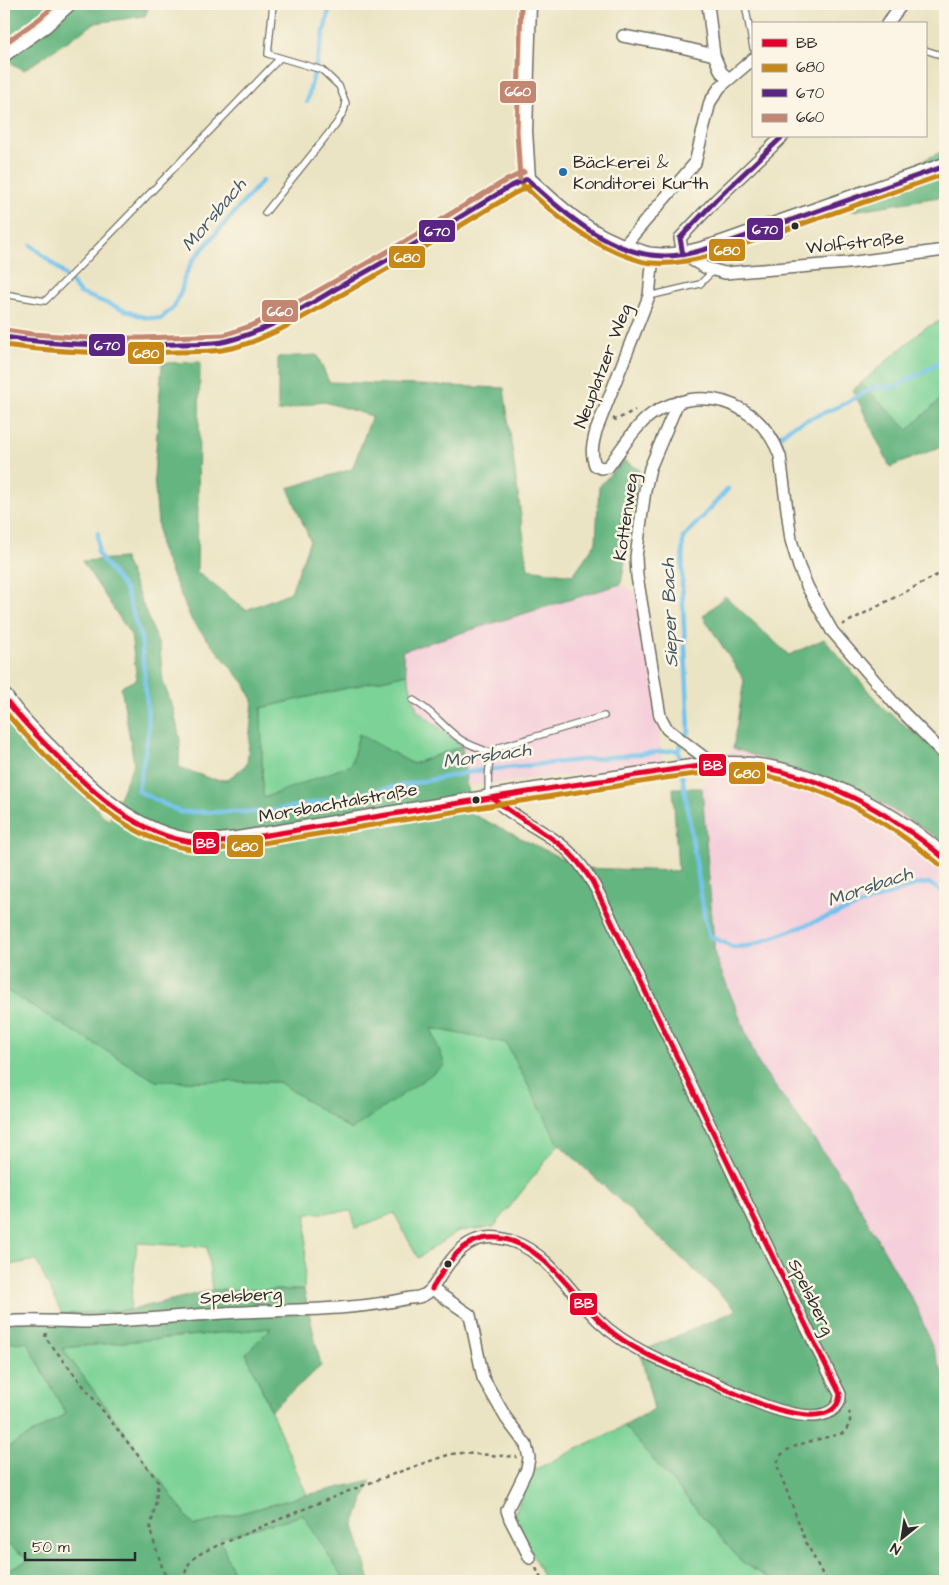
<svg xmlns="http://www.w3.org/2000/svg" width="949" height="1585" font-family="'Architects Daughter',sans-serif">
  <style>
    .built { fill: #f5cfdb }
    .green { fill: #7cd397; stroke: #547f61 }
    .forest { fill: #65b580; stroke: #487056 }
    .lines { fill: none; stroke-linecap: round; stroke-linejoin: round }
    .stream { stroke: #72c2ed; stroke-width: 4.5 }
    .service-casing { stroke: #6e6c61; stroke-width: 8 }
    .minor-casing { stroke: #6e6c61; stroke-width: 14 }
    .secondary-casing { stroke: #6e6c61; stroke-width: 19 }
    .path { stroke: #6e6c61; stroke-width: 2.5; stroke-dasharray: 4 4; stroke-linecap: butt }
    .service { stroke: #fff; stroke-width: 5.5 }
    .minor { stroke: #fff; stroke-width: 11 }
    .secondary { stroke: #fff; stroke-width: 16 }
    .bus-1-casing { stroke: #fcf5e5; stroke-width: 9 }
    .bus-2-casing { stroke: #fcf5e5; stroke-width: 9 }
    .bus-3-casing { stroke: #fcf5e5; stroke-width: 9 }
    .bus-4-casing { stroke: #fcf5e5; stroke-width: 9 }
    .bus-1 { stroke: #e4002b; stroke-width: 5 }
    .bus-2 { stroke: #c88817; stroke-width: 5 }
    .bus-3 { stroke: #5c2483; stroke-width: 5 }
    .bus-4 { stroke: #c28671; stroke-width: 5 }
    .poi-dot { fill: #1f6fb2; stroke: #fcf5e5; stroke-width: 2 }
    .bus-dot { fill: #2b2b2b; stroke: #fcf5e5; stroke-width: 2 }
    .labels { text-anchor: middle; dominant-baseline: central; stroke-width: 5; stroke-linejoin: round; paint-order: stroke }
    .poi-label { font-size: 18px; fill: #2b2b2b; stroke: #fcf5e5; text-anchor: start }
    .street-label { font-size: 18px; fill: #2b2b2b; stroke: #fcf5e5 }
    .water-label { font-size: 19px; font-style: italic; fill: #405865; stroke: #fcf5e5 }
    .line-badge { stroke: #fcf5e5; stroke-width: 2 }
    .badge-label { font-size: 14px; text-anchor: middle; font-weight: bold; fill: #fff }
  </style>
  <rect width="100%" height="100%" fill="#fcf5e5"/>
  <filter id="ink" filterUnits="userSpaceOnUse"><feTurbulence type="fractalNoise" baseFrequency=".02" numOctaves="2"/><feDisplacementMap in="SourceGraphic" scale="10" xChannelSelector="R" yChannelSelector="G"/><feConvolveMatrix kernelMatrix="1 2 1 2 8 2 1 2 1" color-interpolation-filters="sRGB"/></filter>
  <filter id="wash" filterUnits="userSpaceOnUse"><feTurbulence type="fractalNoise" baseFrequency=".0096" numOctaves="4" result="noise"/><feDisplacementMap in="SourceGraphic" scale="20" xChannelSelector="R" yChannelSelector="G"/><feGaussianBlur stdDeviation="1.12" result="paint"/><feColorMatrix in="noise" values="0 0 0 0 0 0 0 0 0 0 0 0 0 0 0 0 0 1.4 0 .05"/><feComposite in="paint" operator="in"/></filter>
  <g filter="url(#wash)">
    <rect width="100%" height="100%" fill="#ebe4c4"/>
    <path class="built" d="M621,584L647,598L662,765L467,786L462,746L417,710L402,651Z
      M733,748L873,798L942,840L945,844V1379L917,1308L845,1182L758,1063L715,956L702,788Z"/>
    <path class="green" d="M945,319V395L908,430L861,383L925,328Z
      M407,674L417,710L462,746L413,764L359,734L351,765L263,799L261,708Z
      M4,989L156,1081L279,1082L351,1130L430,1028L506,1043L559,1144L494,1227L458,1231L418,1258L394,1213L356,1228L351,1211L307,1214L304,1290H212L207,1247L137,1243L130,1310L62,1314L36,1260L4,1266Z
      M272,1328L246,1353L307,1495L194,1526L62,1348Z
      M27,1341L66,1414L9,1447L4,1461V1343Z
      M624,1426L742,1562L773,1581H545L514,1515L532,1471Z
      M304,1515L345,1581H236L219,1538Z
      M4,1542L30,1560L4,1571Z"/>
    <path class="forest" d="M4,4H150L145,16L95,23L24,70L4,59Z
      M945,150V196L852,211L909,167Z
      M317,355L329,382L504,388L528,569L573,575L596,542L599,487L623,460L640,470L621,584L402,651L407,674L261,708L263,798L351,765L359,734L413,764L462,746L470,813L581,868L678,871L673,788H702L715,956L758,1063L845,1182L917,1308L945,1379V1581H773L742,1562L624,1426L654,1409L640,1352L737,1310L559,1144L506,1043L431,1028L445,1065L351,1130L279,1082L156,1081L4,989V718L109,821L134,763L121,687L137,679L131,635L82,561L124,558L160,648L163,682L173,708L180,739L179,767L211,779L227,780L247,764L253,700L244,683L192,621L160,547L154,477L162,363L200,362L197,572L246,610L291,592L310,540L288,488L352,469L372,416L321,401L278,412V357Z
      M861,383L908,430L945,395V445L890,467L853,390Z
      M725,596L789,655L824,639L883,708L935,749L945,761V844L942,840L873,798L733,748L744,680L703,616Z
      M212,1290H304L321,1366L271,1410L246,1353L271,1328L62,1348L194,1526L307,1495L371,1480L354,1525L370,1581H345L303,1515L220,1538L236,1581H4V1571L30,1560L4,1542V1461L9,1447L66,1414L27,1342L4,1343V1325L62,1314L130,1310Z"/>
    <g class="lines">
      <path class="stream" d="M307,102L329,11L327,4
        M31,245L60,270L80,293L143,317L160,319L174,307L182,289L184,278L193,260L262,181
        M780,436L792,426L840,406L875,387L892,388L910,379L934,366L945,356
        M98,533V554L126,591L141,639L149,730L138,791L180,812H267L476,771L678,750L681,766
        M678,750L689,731L682,584L683,538L728,489
        M682,774L705,919L710,936L733,947L749,946L915,885L929,883L945,894"/>
    </g>
  </g>
  <g filter="url(#ink)">
    <g class="lines">
      <g class="service-casing">
        <path id="service" d="M745,4L753,48
          M925,50L944,56
          M265,213L336,124L344,111L346,103L339,86L322,70L268,54L273,4
          M4,294L45,301L77,269L280,58
          M649,296L700,284L713,271
          M413,700C431,710 441,724 456,736C466,745 480,748 492,753
          M488,796C489,778 485,759 500,747L604,716"/>
      </g>
      <g class="minor-casing">
        <path id="minor" d="M887,24L902,4
          M623,36L681,47L714,55L708,4
          M714,55L721,72L728,78
          M783,136L716,200L680,238L683,255L706,268L725,273L848,263L945,250
          M623,247L695,163L710,102L720,87L753,59
          M653,256L649,296L596,431C593,443 590,453 595,465L601,468L608,467C622,449 634,427 652,414C663,406 675,403 688,400C729,393 766,417 780,456L791,540L799,567L808,588L832,631L893,702L945,755
          M678,402L650,468L645,490L636,557L637,576L660,716L667,729L714,765
          M432,1289L470,1315L483,1378L506,1418L526,1445L529,1458L527,1469L507,1510L510,1519L530,1558
          M4,1322C32,1319 60,1322 88,1322C133,1321 178,1316 224,1313C286,1309 349,1312 410,1298C414,1298 420,1297 424,1295C431,1292 435,1284 439,1278C457,1248 476,1228 514,1242C549,1254 573,1296 599,1321C630,1351 675,1367 714,1383C745,1397 776,1414 811,1416C825,1416 841,1410 840,1394C774,1266 715,1133 652,1004C639,978 627,952 614,925C603,902 592,877 574,857C552,832 517,822 493,798"/>
      </g>
      <g class="secondary-casing">
        <path id="secondary" d="M4,53L44,25L67,4
          M527,179C559,209 589,237 632,250C639,252 646,256 654,256C687,260 735,239 767,228C826,208 886,186 945,166
          M527,179L524,131L528,4
          M4,337C77,350 151,345 225,342C268,330 300,310 338,288C396,256 453,222 509,187L527,179
          M4,697C18,718 37,736 55,754C96,797 146,843 210,843C219,842 228,841 237,840C349,822 462,802 575,785C602,781 630,777 657,773C688,768 719,763 751,766C817,773 897,814 945,859"/>
      </g>
      <path class="path" d="M613,418L616,420L635,410
        M842,625L945,571
        M46,1333L45,1337L158,1481L156,1501L150,1530L164,1573L171,1581
        M536,1568L542,1581
        M184,1581C185,1574 186,1566 192,1560C200,1551 225,1543 236,1538C307,1507 378,1478 451,1454L462,1453L517,1457
        M826,1581L806,1542L777,1465C778,1461 779,1457 782,1454C793,1443 827,1438 843,1433C849,1427 852,1420 849,1412"/>
      <use href="#service" class="service"/>
      <use href="#minor" class="minor"/>
      <use href="#secondary" class="secondary"/>
      <g class="bus-1-casing">
        <path id="bus-1" d="M4,697C20,719 39,738 58,757C98,798 148,844 210,843C219,843 228,841 237,840C358,820 478,799 599,781C646,775 707,760 753,766C826,777 890,812 945,859
          M432,1289C447,1263 464,1234 499,1238C548,1244 577,1305 613,1333C641,1355 675,1367 707,1381C740,1395 771,1412 807,1415C823,1416 839,1412 840,1394L792,1297L675,1053L592,881C584,869 575,857 564,848C542,829 515,817 493,798"/>
      </g>
      <g class="bus-2-casing">
        <path id="bus-2" d="M522,184C553,214 585,241 626,256C635,259 643,263 652,263C673,265 693,260 713,255L945,174
          M4,345C60,353 117,354 174,352C191,351 210,353 227,349C268,341 307,314 343,294C400,262 457,228 513,194L530,186
          M4,710C18,728 34,744 50,760C88,798 130,838 185,848C203,852 220,849 238,847C358,828 478,807 599,789C645,782 708,767 753,774C823,784 886,819 940,865"/>
      </g>
      <g class="bus-3-casing">
        <path id="bus-3" d="M527,179C563,213 613,257 666,256C686,256 707,249 726,243L945,166
          M683,255L680,238L716,200L783,136
          M4,337C62,346 119,346 178,344C193,343 212,345 227,341C268,331 303,308 339,287C397,255 453,222 509,187L527,179"/>
      </g>
      <g class="bus-4-casing">
        <path id="bus-4" d="M4,44L39,19L56,4
          M520,179L517,131L521,4
          M5,330L32,334L87,338H142L224,335L253,325L293,305L399,245L505,181L524,172"/>
      </g>
      <use href="#bus-1" class="bus-1"/>
      <use href="#bus-2" class="bus-2"/>
      <use href="#bus-3" class="bus-3"/>
      <use href="#bus-4" class="bus-4"/>
    </g>
  </g>
  <circle class="poi-dot" cx="563" cy="172" r="5"/>
  <g class="bus-dot">
    <circle cx="795" cy="226" r="4.5"/>
    <circle cx="476" cy="800" r="4.5"/>
    <circle cx="448" cy="1264" r="4.5"/>
  </g>
  <g class="labels">
    <g class="poi-label">
      <text x="573" y="162">Bäckerei &amp;<tspan x="573" dy="21">Konditorei Kurth</tspan></text>
    </g>
    <g class="street-label">
      <text transform="translate(855 243) rotate(-6)">Wolfstraße</text>
      <text transform="translate(603 366) rotate(-69)">Neuplatzer Weg</text>
      <text transform="translate(626 517) rotate(-82)">Kottenweg</text>
      <text transform="translate(338 803) rotate(-10)">Morsbachtalstraße</text>
      <text transform="translate(241 1296) rotate(-3)">Spelsberg</text>
      <text transform="translate(811 1297) rotate(64)">Spelsberg</text>
    </g>
    <g class="water-label">
      <text transform="translate(214 215) rotate(-50)">Morsbach</text>
      <text transform="translate(670 613) rotate(-92)">Sieper Bach</text>
      <text transform="translate(487 756) rotate(-8)">Morsbach</text>
      <text transform="translate(870 887) rotate(-19)">Morsbach</text>
    </g>
  </g>
  <g class="line-badge">
    <rect x="499" y="80" width="38" height="24" rx="5" fill="#c28671"/>
    <rect x="746" y="217" width="38" height="24" rx="5" fill="#5c2483"/>
    <rect x="418" y="219" width="38" height="24" rx="5" fill="#5c2483"/>
    <rect x="708" y="238" width="38" height="24" rx="5" fill="#c88817"/>
    <rect x="388" y="245" width="38" height="24" rx="5" fill="#c88817"/>
    <rect x="261" y="299" width="38" height="24" rx="5" fill="#c28671"/>
    <rect x="88" y="333" width="38" height="24" rx="5" fill="#5c2483"/>
    <rect x="127" y="341" width="38" height="24" rx="5" fill="#c88817"/>
    <rect x="698" y="753" width="29" height="24" rx="5" fill="#e4002b"/>
    <rect x="728" y="761" width="38" height="24" rx="5" fill="#c88817"/>
    <rect x="192" y="831" width="28" height="24" rx="5" fill="#e4002b"/>
    <rect x="226" y="834" width="38" height="24" rx="5" fill="#c88817"/>
    <rect x="569" y="1292" width="29" height="24" rx="5" fill="#e4002b"/>
  </g>
  <g class="badge-label">
    <text x="518" y="96">660</text>
    <text x="765" y="234">670</text>
    <text x="437" y="236">670</text>
    <text x="727" y="255">680</text>
    <text x="407" y="262">680</text>
    <text x="280" y="316">660</text>
    <text x="107" y="350">670</text>
    <text x="146" y="358">680</text>
    <text x="713" y="770">BB</text>
    <text x="747" y="778">680</text>
    <text x="206" y="848">BB</text>
    <text x="245" y="851">680</text>
    <text x="584" y="1308">BB</text>
  </g>
  <rect width="949" height="1585" fill="none" stroke="#fcf5e5" stroke-width="20"/>
  <rect x="752" y="22" width="175" height="115" fill="#fcf5e5" stroke="#a8a49b"/>
  <rect x="762" y="39" width="25" height="8" fill="#e4002b" stroke="#a8a49b"/>
  <text x="796" y="48" font-size="15" fill="#2b2b2b">BB</text>
  <rect x="762" y="64" width="25" height="8" fill="#c88817" stroke="#a8a49b"/>
  <text x="796" y="72" font-size="15" fill="#2b2b2b">680</text>
  <rect x="762" y="89" width="25" height="8" fill="#5c2483" stroke="#a8a49b"/>
  <text x="796" y="98" font-size="15" fill="#2b2b2b">670</text>
  <rect x="762" y="114" width="25" height="8" fill="#c28671" stroke="#a8a49b"/>
  <text x="796" y="122" font-size="15" fill="#2b2b2b">660</text>
  <g transform="translate(902 1538) rotate(210)" stroke="#fcf5e5" stroke-width="4" paint-order="stroke">
  <path d="M0-4L9 19L0 12L-9 19Z" fill="#2b2b2b"/>
  <text y="-8" font-size="14" font-weight="bold" text-anchor="middle" fill="#2b2b2b">N</text>
  </g>
  <path d="M25 1552v8h110v-8" fill="none" stroke="#2b2b2b" stroke-width="2.5"/>
  <text x="32" y="1552" font-size="15" fill="#2b2b2b" stroke="#fcf5e5" stroke-width="4" paint-order="stroke">50 m</text>
</svg>
